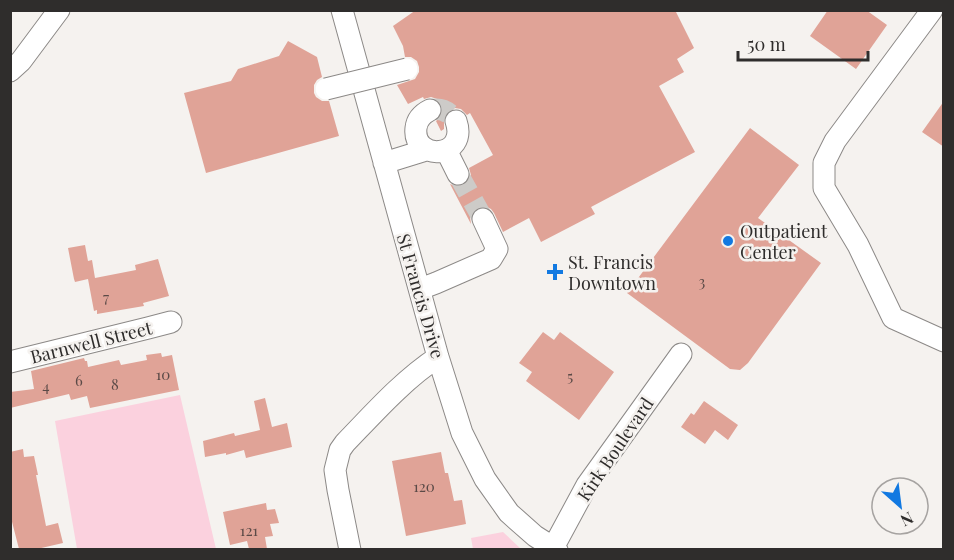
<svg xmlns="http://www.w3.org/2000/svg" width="954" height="560" font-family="'Playfair Display',serif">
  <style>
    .green { fill: #fbd1de }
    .building { fill: #e0a397 }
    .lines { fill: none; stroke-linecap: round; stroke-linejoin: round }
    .minor-tunnel { stroke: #cdcbc8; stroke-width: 21; stroke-dasharray: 21 10; stroke-linecap: butt }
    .minor-casing { stroke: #8c8987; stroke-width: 23 }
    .minor { stroke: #fff; stroke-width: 21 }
    .minor-bridge-casing { stroke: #8c8987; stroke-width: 23; stroke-linecap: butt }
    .minor-bridge { stroke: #fff; stroke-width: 21 }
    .poi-dot { fill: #1279e1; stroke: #f5f2ef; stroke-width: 2 }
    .labels { text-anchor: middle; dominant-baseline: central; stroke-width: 5; stroke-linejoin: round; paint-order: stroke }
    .number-label { font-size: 15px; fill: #5b4a47 }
    .poi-label { font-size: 18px; fill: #2f2d2c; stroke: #f5f2ef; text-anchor: start }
    .street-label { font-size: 18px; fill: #2f2d2c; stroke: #f5f2ef }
  </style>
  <rect width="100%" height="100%" fill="#f5f2ef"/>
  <path class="green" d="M180,395L216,549H77L55,421Z
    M503,532L521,549H473L471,538Z"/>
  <path class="building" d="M416,10H675L694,48L677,59L684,72L659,86L695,152L591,207L595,214L541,242L529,218L503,232L494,213L491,209L485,206L478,207L473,211L470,217L471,224L450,184L457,187L464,185L469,180L471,175L469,168L493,155L470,113L467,115L461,109L455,108L449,111L444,117V129L441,131L436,121L441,117L443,110L441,104L437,99L431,97L424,99L423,97L408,104L397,85L415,79L419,72V67L417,61L411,57H405L403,46L393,26Z
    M828,10H866L887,25L856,69L810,36Z
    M288,41L317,57L322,77L317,80L314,85V93L316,97L322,101H329L339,136L206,173L184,93L231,81L238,69L279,56Z
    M944,101V147L922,132Z
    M750,128L799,165L758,218L821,263L748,363L740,370L730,369L627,293Z
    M85,245L88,261L92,260L95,278L136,270L135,265L158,259L169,296L143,303L144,306L97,314V310L94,311L88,279L75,282L74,279L68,248Z
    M543,332L554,340L560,332L614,372L579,420L526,381L532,372L519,363Z
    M161,353L162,357L172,355L179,390L90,408L87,396L71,400L69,394L10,408V392L34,389L31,371L84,358L85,361H87L88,367L119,360L121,365L147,360L146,355Z
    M265,398L272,427L287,423L292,447L246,458L244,450L226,455V453L205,457L203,441L234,433L235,436L260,430L254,401Z
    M704,401L738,425L728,440L715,430L705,444L681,427L691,413L694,415Z
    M23,449L24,457L34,456L38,475H36L46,526L58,523L63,543L37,549H19L10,514V452Z
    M441,452L445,473H448L454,501L462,500L466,524L406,536L392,461Z
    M266,503L267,510L275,509L279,523L270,524L273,536L265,537L267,549H249L247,541L230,545L223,512Z"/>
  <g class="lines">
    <path class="minor-tunnel" d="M430,110C441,107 450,112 456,121
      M458,174L483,219"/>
    <g class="minor-casing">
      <path id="minor" d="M342,10L438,357L462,433L485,479L509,513L535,536L557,550
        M932,10L835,141L824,163V188L858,245L893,318L944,341
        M10,71L21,61L59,10
        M430,110C422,114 417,119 416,128C412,162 469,159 456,121
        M446,150L458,174
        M384,163L426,150
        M420,289L436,283L491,259L497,249L483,219
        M10,362L148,328L171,322
        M553,548L587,485L681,354
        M350,550L338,490L335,470L340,450L345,443C374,413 403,380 438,357"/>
    </g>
    <use href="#minor" class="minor"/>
    <g class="minor-bridge-casing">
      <path id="minor-bridge" d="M326,89L407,69"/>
    </g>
    <use href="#minor-bridge" class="minor-bridge"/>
  </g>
  <g class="poi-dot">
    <circle cx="728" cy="241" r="6"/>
    <path d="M552 263h6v6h6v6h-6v6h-6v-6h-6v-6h6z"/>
  </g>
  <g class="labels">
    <g class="number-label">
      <text x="702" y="281">3</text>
      <text x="106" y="297">7</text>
      <text x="163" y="374">10</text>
      <text x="570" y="376">5</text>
      <text x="79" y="380">6</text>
      <text x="115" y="384">8</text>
      <text x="46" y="386">4</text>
      <text x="424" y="486">120</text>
      <text x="249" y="530">121</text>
    </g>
    <g class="poi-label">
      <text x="740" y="231">Outpatient<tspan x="740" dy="21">Center</tspan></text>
      <text x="568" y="262">St. Francis<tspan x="568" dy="21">Downtown</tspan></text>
    </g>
    <g class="street-label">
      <text transform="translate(421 296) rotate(74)">St Francis Drive</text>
      <text transform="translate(91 342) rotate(-14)">Barnwell Street</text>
      <text transform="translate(615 449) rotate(-56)">Kirk Boulevard</text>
    </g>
  </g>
  <rect width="954" height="560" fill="none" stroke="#2f2d2c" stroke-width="24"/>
  <g transform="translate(900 506) rotate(152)"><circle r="28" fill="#f5f2ef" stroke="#a6a3a1" stroke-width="1.5"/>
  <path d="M0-4.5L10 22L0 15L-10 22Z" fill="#1279e1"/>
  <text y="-9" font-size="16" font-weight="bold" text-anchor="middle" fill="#2f2d2c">N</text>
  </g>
  <path d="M738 51v9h130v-9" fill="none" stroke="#2f2d2c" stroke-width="3"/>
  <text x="747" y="51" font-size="18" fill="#2f2d2c" stroke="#f5f2ef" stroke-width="4.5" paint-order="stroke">50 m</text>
</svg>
